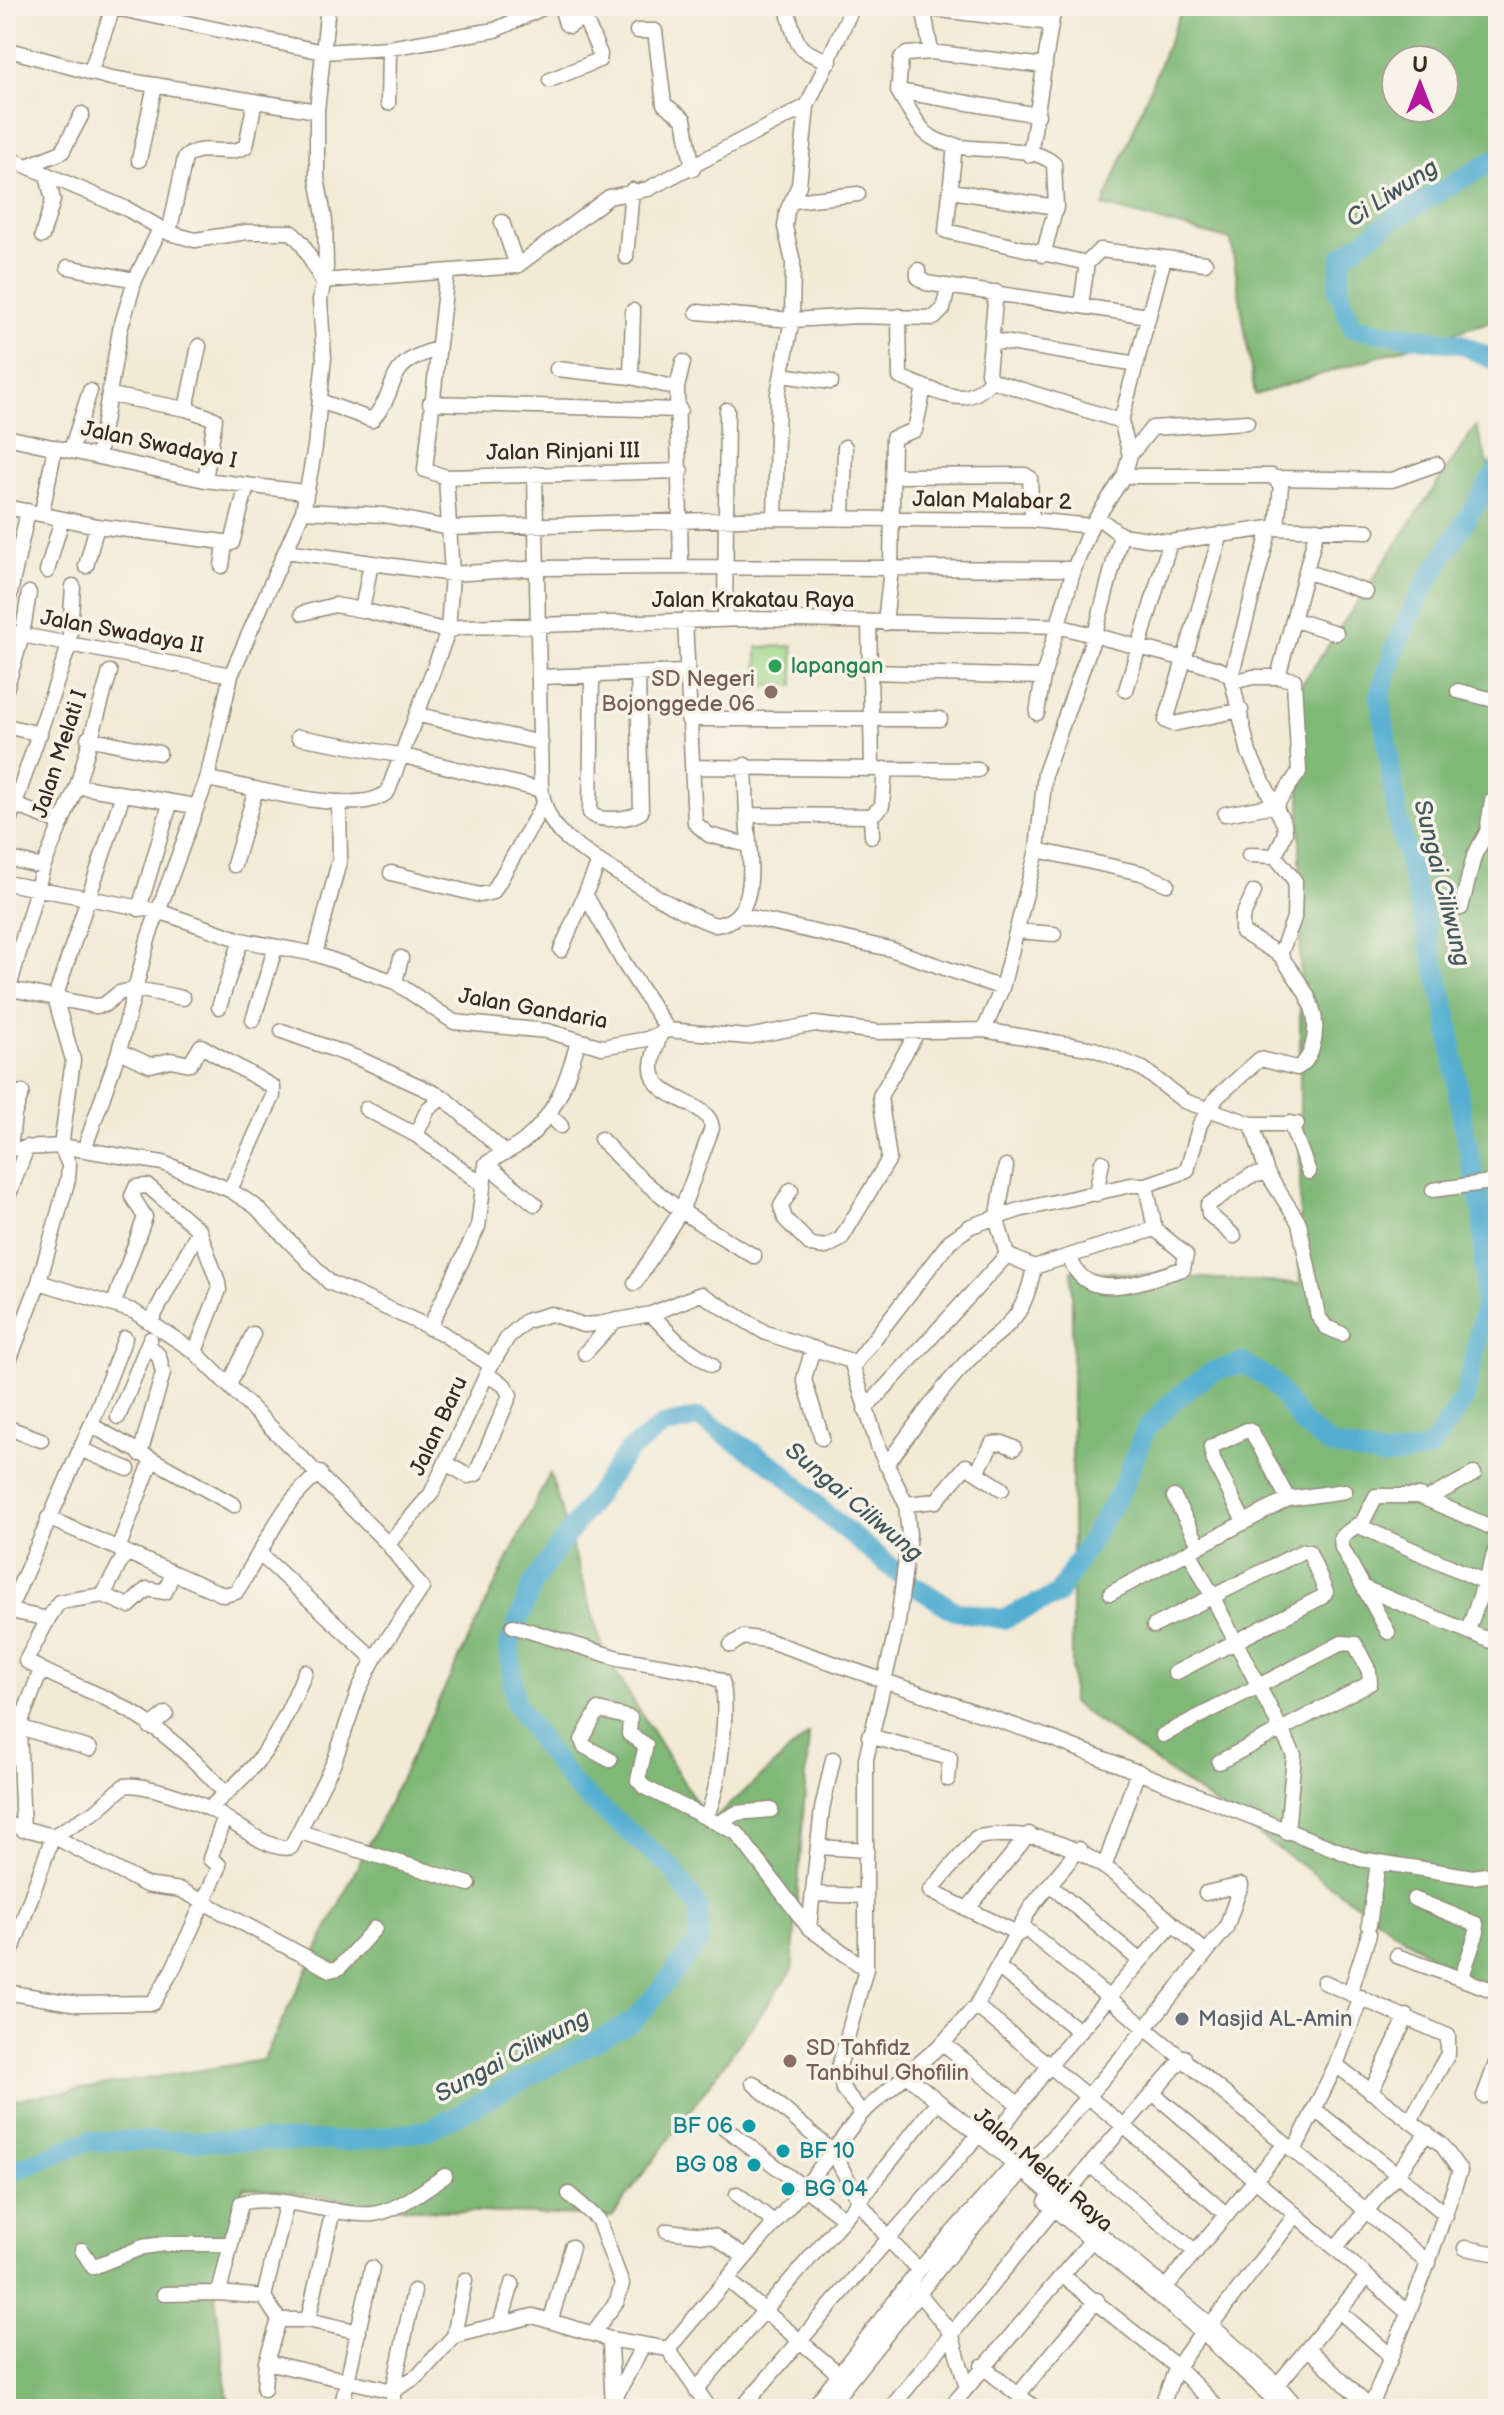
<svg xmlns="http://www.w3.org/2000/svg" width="1504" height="2415" font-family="'Balsamiq Sans',sans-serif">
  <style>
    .green { fill: #9fd88b; stroke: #6d8154; stroke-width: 2 }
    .forest { fill: #7fb877; stroke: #5d714a; stroke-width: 2; fill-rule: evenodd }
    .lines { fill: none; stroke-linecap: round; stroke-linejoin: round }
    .river { stroke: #52aed1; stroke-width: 20 }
    .minor-casing { stroke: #968a7a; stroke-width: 17 }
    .minor { stroke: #fff; stroke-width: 14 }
    .leisure-dot { fill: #2e9e5b; stroke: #f7f3e8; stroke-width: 3 }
    .education-dot { fill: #8d6e63; stroke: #f7f3e8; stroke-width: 3 }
    .worship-dot { fill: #6b7280; stroke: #f7f3e8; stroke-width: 3 }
    .culture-dot { fill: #0f9aa8; stroke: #f7f3e8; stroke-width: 3 }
    .labels { text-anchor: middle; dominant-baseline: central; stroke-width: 7; stroke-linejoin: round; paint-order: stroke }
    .street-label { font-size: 22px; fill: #3b2a1e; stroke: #f7f3e8 }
    .leisure-label { font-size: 22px; fill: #27864d; stroke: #f7f3e8; text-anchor: start }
    .education-label { font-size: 22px; fill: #785e54; stroke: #f7f3e8; text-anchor: end }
    .worship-label { font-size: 22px; fill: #5b616d; stroke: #f7f3e8; text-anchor: start }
    .culture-label { font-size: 22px; fill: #0d838f; stroke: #f7f3e8; text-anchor: end }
    .water-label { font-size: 24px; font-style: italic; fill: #43585d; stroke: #f7f3e8 }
  </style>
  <rect width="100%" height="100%" fill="#f7f3e8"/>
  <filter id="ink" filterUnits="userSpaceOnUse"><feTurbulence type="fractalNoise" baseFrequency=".0125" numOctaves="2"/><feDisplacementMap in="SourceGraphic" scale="16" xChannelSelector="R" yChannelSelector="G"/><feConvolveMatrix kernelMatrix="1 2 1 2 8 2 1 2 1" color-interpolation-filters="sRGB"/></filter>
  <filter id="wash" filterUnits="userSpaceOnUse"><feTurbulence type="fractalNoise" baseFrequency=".006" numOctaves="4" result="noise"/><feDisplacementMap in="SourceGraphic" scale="32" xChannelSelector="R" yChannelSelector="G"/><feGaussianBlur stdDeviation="1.8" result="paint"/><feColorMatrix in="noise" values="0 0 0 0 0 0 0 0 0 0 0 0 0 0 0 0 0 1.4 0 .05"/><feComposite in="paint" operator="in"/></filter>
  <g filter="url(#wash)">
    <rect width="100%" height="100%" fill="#f2ead5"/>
    <path class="green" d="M793,646L794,685L758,686L757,647Z"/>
    <path class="forest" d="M1183,6H1498V319L1255,395L1231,240L1103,206ZM1396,60H1444V108H1396Z
      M1476,426L1498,497V2004L1072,1703V1270L1300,1284V687Z
      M550,1473L605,1655L709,1823L809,1734L792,1971L612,2217L426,2210L244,2187L215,2294L229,2409H6V2101L263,2060Z"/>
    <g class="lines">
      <path class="river" d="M1498,158L1395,218L1342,257L1338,290L1353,328L1461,344L1498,362
        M6,2174L88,2141H354L429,2130L634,2021L699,1942V1909L671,1867L574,1786L540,1741L515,1702L509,1646L534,1581L628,1451L663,1426L699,1418L779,1469L828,1516L913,1585L955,1611L1003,1619L1057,1595L1122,1489L1146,1429L1174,1400L1211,1372L1243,1363L1271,1380L1303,1424L1330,1445L1384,1457L1430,1449L1465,1398L1485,1305L1483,1218L1463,1124L1447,1013L1398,820L1380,694L1396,646L1421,592L1498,469"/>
    </g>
  </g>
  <g filter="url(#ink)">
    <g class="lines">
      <g class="minor-casing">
        <path id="minor" d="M107,6L323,52L389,48L495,30L547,6
          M561,6L566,24L570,26L600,6
          M923,6L931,52L907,54L901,58L898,91L1038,115
          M923,8L1051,23
          M789,16C798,48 798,51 830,61
          M637,31H655L664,104L684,119L693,169
          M6,49L111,78L317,111
          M931,52L1045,66
          M90,73L113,8
          M550,80L599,60L600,54L585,19
          M898,91C906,104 915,122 926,133C957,161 1026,138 1054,164L1056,207L1043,255
          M388,103L389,48
          M955,145L946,231L1087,263
          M1030,155L1054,6
          M6,157L127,209L169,233L195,240L247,232H291L302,243L322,281
          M139,160L155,85
          M27,166L62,152L82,114
          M951,191L1056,207
          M794,201L858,194
          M502,222L517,266
          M169,233L185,158C202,141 227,159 246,146L255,101
          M42,236L53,200L47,175
          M626,257L632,190
          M68,267L135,280
          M918,270V277L926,283L1148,316
          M447,272L425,470L446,477L681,471
          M322,281L517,266L609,197L648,189L807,106L853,6
          M996,292L988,373L991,380L1121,421
          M1081,306L1087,263L1100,250L1205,263
          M697,312L792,320L857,316L934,318L943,309L948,288
          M991,340L1137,364
          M557,369L631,377L677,388
          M782,375L831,382
          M631,377L633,311
          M924,387C951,397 970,406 991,380
          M110,395L186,409L215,419L205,480
          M320,401L372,420C404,383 380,366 437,349
          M430,403L680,410
          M186,409L199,346
          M6,437L205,480L304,492
          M71,450L90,391
          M1130,455L1152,428L1247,422
          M98,457L120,330L135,280L160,229
          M535,474L541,790C544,805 548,818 558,830C579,853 685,916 716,925C764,919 748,850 747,815
          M894,476L1025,475L1030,478L1032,520
          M1124,476H1272L1281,485L1277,528
          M1277,478L1392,480L1437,464
          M6,507L97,526L232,543L247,485
          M303,511L384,515L449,528L775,518L1032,520L1091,526
          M42,512L55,447
          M1097,517L1121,535L1170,542L1270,528L1368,531
          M775,518L778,394L792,320L793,262L785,227L787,211L799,185L807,106
          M843,519L845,447
          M1221,534L1166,721L1173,724L1241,710
          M286,551L452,574L539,568L681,567L1074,569
          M371,563L362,610L448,631
          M86,566L97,526
          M222,566L225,544
          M681,567L677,388L683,362
          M47,571L62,519
          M1308,572L1366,592
          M6,611L28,511
          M303,613L335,605L362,610
          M725,619L727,410
          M685,620L695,823L709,835L748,845
          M1295,620L1336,633
          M869,622L872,767
          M885,623L891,569L893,438L915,430L924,387L900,377L899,316
          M448,631L461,627L750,619L1058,626L1185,659L1221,670L1231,677L1249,753L1284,824L1285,833L1275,856L1295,881L1294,918L1280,955C1301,985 1324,1009 1312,1048C1309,1057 1305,1064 1297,1068L1260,1059L1217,1097L1200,1124L1187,1171L1146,1185H1131L1019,1210L971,1226L950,1241L854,1365
          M6,632L231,675
          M870,672L1043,677
          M592,676L590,813C598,823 631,819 641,812L638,674
          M539,677L686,672
          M1231,677L1270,528
          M1232,682L1253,677H1278
          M6,689L22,636L29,593
          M1126,690L1170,542
          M1458,691L1498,701
          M1037,713L1043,677L1074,569L1091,526L1124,476L1130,455L1121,421L1164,258
          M419,715L541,743
          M688,719H940
          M6,726L40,734
          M298,737L404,756L541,790
          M88,738L159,753
          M745,765L747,815L871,816L882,806L885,769
          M692,767L978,770
          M207,779L231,675L303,511L315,447L324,358L320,300L326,268L325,221L317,178V111L328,6
          M77,786L195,806
          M123,794L55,998L95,1006L104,1005L119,993L136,989L183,998
          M1492,800L1487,832L1498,837
          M15,805L62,823
          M1225,814L1276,805L1299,772L1294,680L1278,677L1317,529
          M871,816L872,836
          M6,830L69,646L73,586
          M1037,850L1141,873L1167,884
          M1249,855L1275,856
          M6,858L43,867
          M234,865L256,789
          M391,873L480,895L493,892L544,803
          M6,883L158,911L241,940L315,954L395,982L454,1022L547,1031L602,1047L647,1039L668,1030L747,1037L815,1024L878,1032L984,1030L1094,1049L1143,1069L1184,1101L1252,1124H1297
          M1254,892L1242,918V932L1280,955
          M585,894L624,963L668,1030
          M1461,908L1474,856L1487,832
          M139,909L170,804
          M740,915L890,949L1002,988
          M1017,931L1054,934
          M561,950L599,862
          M315,954L340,858L339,802
          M395,982L401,958
          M6,988L55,998L73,1060L61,1146L6,1149
          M9,988L43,867L77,786L110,672
          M219,1007L241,940
          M253,1020L275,949
          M984,1030L1002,988L1037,850L1045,773L1095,634L1121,535
          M282,1031L360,1059L443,1097L428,1109L416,1135L484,1186
          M119,1051L150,1065L171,1060L190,1064L201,1046L273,1087V1096L230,1190
          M443,1097L503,1151
          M366,1109L416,1135
          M549,1114L561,1126
          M1290,1123L1309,1172
          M1252,1124L1267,1173L1299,1223L1318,1316L1326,1327L1342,1334
          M601,1139C644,1188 697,1224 754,1256
          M61,1146L163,1163L230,1190L255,1206L329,1282L440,1332L491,1365
          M10,1149L14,1115L22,1092
          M84,1150L119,1051L149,936L207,779C244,785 362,820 388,791L448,631L452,574L446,477
          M486,1164L535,1204
          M791,1190L781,1206L785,1219L811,1245L826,1247L841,1239L889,1159L880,1096L918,1031
          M1433,1190L1498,1181
          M1096,1194L1102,1162
          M6,1202L27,1147
          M1234,1236L1209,1214L1208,1205L1250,1176L1267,1173
          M1007,1255L1034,1267L1155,1229L1146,1185
          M1070,1257C1085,1308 1147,1279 1183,1269L1186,1255L1155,1229
          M39,1282L68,1179L69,1165L61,1146
          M635,1283L682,1209L712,1128C709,1099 654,1102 652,1069C651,1058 658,1043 661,1032
          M114,1303L145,1217L132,1196L136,1187L148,1186L199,1230L218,1282L219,1290L195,1352
          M651,1314L678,1342L712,1365
          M151,1321L199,1230
          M429,1328L478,1227L486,1164C498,1155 513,1150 524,1141C556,1115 567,1080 578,1042
          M813,1348L804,1379L822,1438
          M585,1353L616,1320
          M6,1369L39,1282L133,1311L195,1352L388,1544L431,1494L491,1365L508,1337L526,1321L551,1314L583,1325L598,1324L651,1314L701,1294L766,1333L851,1361L879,1449L906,1504L909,1535L898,1622L866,1759V1969L839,2067L843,2089L862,2113
          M230,1383L253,1334
          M865,1409L1007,1255L997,1220L1006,1166
          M118,1417L150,1339
          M91,1425L234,1505
          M6,1427L41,1440
          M80,1449L128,1469
          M140,1454L163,1373L159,1356L148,1344
          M446,1463L468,1476L476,1474L510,1395L504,1385L487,1375
          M886,1465C911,1432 934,1398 961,1368C999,1325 1022,1331 1034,1267
          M977,1472L992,1444L1003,1443L1014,1448
          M1174,1497L1199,1545
          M1427,1499L1474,1474
          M906,1504L936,1501L966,1466L1002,1489
          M48,1518L224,1595L236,1592C264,1550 279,1504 320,1473
          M1244,1522L1213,1459L1211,1447L1247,1430L1252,1432L1288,1499
          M1360,1527L1376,1496H1419L1498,1530
          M118,1549L152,1460
          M1190,1553L1294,1755L1287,1832
          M261,1555L374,1659
          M1364,1588L1498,1644
          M1111,1593L1288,1499L1345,1491
          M103,1595L129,1606L147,1589L165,1592L173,1573
          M6,1610L48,1619L59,1602L103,1595L126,1552
          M9,1610L91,1425L125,1338
          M48,1619L26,1661C52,1677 78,1685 105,1698C151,1719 193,1757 226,1794
          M513,1626L618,1658L699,1672L722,1681C729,1709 719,1792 706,1817
          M1154,1626L1303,1551L1309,1552L1326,1592L1322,1597L1175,1673
          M1468,1631L1498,1543
          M1388,1632L1342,1548L1341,1537L1357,1525L1485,1582
          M731,1645L743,1637L766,1640L1053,1739L1360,1859L1473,1877L1498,1873
          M19,1727L90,1749
          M150,1727L166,1714
          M1163,1735L1342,1643L1355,1644L1369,1671L1370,1683L1219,1762
          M869,1736L950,1758L948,1779
          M610,1760L584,1746L582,1740L598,1710L630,1718L629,1734L646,1745L638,1780L644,1787L737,1833L809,1928L866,1969
          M209,1808C264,1763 278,1738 305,1672
          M720,1822L737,1813L771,1810
          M6,1824L53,1836L146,1885L181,1890L330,1970L339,1968L375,1928
          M23,1830L19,1727L41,1670
          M300,1832L469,1884
          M819,1847L867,1850
          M1105,1865L1138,1771
          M1051,1886L1139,1960
          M814,1894L866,1896
          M1414,1899L1476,1924L1477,1932L1461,1979
          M969,1907L1029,1834
          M1021,1925L1429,2263
          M1369,1925L1378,1863
          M809,1928L822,1809L833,1759
          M1019,1934L930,1891L976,1838C986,1834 996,1835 1007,1835C1091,1833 1144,1903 1206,1952
          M1397,1956L1498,1992
          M6,1967L53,1836L96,1811L124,1786C140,1782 191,1800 208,1808C229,1817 268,1853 291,1847L334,1762L359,1689L374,1659L422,1588L388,1544
          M999,1968L1080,2032
          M1324,1982L1448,2036V2054L1410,2121
          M6,1992L78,2004L153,2003L174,1967L218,1870L219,1865L210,1859L224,1818
          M1350,1993L1369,1934
          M976,2006L1125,2127L1227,2215
          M943,2043L1018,2104
          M1336,2065L1442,2145L1460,2171L1424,2274L1370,2409
          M905,2074L1211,2325L1278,2385L1299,2409
          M753,2083L833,2152L859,2201L890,2241L919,2270
          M1371,2092L1407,2016
          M1153,2093L1335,2248L1397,2174L1446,2215
          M1484,2096L1498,2058
          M1314,2109L1397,2174L1427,2133
          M721,2125L844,2218
          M990,2143L1048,2067L1172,1925
          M1294,2151L1336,2065L1361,1997
          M1090,2165L1196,2252
          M569,2194L598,2219L622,2284L617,2301L593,2333
          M737,2194L774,2222
          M1497,2199L1498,2200
          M1046,2202L1202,2332L1284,2409
          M667,2231L714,2236L745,2257
          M1335,2248L1408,2313
          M1465,2248L1498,2254
          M82,2250L93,2267L143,2247L164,2244H229
          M1062,2275L1177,2367L1219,2409
          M728,2280L839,2374
          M914,2287L951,2333L967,2388
          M219,2293L241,2203C276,2192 335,2217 373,2214C398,2211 424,2189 445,2176
          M164,2294L219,2293L264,2297
          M1160,2294L1285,2144
          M1340,2312L1390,2355
          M551,2319L572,2247
          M279,2320L266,2362L393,2391L419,2375L454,2336L533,2316L610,2339L668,2349L710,2409
          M279,2320L264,2297L286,2205
          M279,2320H308L359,2332
          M308,2320L333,2210
          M501,2322L512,2284
          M1211,2325L1295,2216
          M454,2336L465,2280
          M610,2344L613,2409
          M668,2349L806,2186L862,2113L943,2043L976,2006L1031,1907L1079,1849
          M1309,2349L1368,2406
          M982,2366L1036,2409
          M264,2389L266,2362
          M696,2390L859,2201L934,2106
          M1273,2390L1367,2277
          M1018,2395L1097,2300
          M615,2398L642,2347
          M341,2409L372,2268
          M393,2409V2391L414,2291
          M741,2409L975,2139
          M812,2409L919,2270L1015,2163
          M827,2409L948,2257L1127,2051L1226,1928L1241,1885L1206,1893
          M890,2409L1090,2165L1184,2057
          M949,2409L1091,2241
          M1160,2409L1177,2367L1202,2332"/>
      </g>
      <use href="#minor" class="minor"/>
    </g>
  </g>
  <circle class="leisure-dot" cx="775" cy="666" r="8"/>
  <g class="education-dot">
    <circle cx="771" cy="692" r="8"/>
    <circle cx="790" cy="2061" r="8"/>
  </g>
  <circle class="worship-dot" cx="1182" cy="2019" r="8"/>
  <g class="culture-dot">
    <circle cx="749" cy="2126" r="8"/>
    <circle cx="783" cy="2151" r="8"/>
    <circle cx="754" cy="2165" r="8"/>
    <circle cx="788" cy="2189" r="8"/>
  </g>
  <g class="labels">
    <g class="street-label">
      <text transform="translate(159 445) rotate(12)">Jalan Swadaya I</text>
      <text transform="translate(563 452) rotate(-1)">Jalan Rinjani III</text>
      <text transform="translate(992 501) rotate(1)">Jalan Malabar 2</text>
      <text x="753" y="600">Jalan Krakatau Raya</text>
      <text transform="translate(122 632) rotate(10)">Jalan Swadaya II</text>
      <text transform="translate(60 754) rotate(-72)">Jalan Melati I</text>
      <text transform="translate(533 1009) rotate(10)">Jalan Gandaria</text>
      <text transform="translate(439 1426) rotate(-65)">Jalan Baru</text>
      <text transform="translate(1043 2170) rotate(41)">Jalan Melati Raya</text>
    </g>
    <g class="leisure-label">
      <text x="791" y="666">lapangan</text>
    </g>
    <g class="education-label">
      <text x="755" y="679">SD Negeri<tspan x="755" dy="25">Bojonggede 06</tspan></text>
      <text x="806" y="2048" text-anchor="start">SD Tahfidz<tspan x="806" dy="25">Tanbihul Ghofilin</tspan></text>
    </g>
    <g class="worship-label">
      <text x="1198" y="2019">Masjid AL-Amin</text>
    </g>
    <g class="culture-label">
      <text x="733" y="2126">BF 06</text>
      <text x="799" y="2151" text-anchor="start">BF 10</text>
      <text x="738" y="2165">BG 08</text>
      <text x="804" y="2189" text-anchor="start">BG 04</text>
    </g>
    <g class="water-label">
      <text transform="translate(1392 193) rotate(-33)">Ci Liwung</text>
      <text transform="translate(1442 883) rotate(76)">Sungai Ciliwung</text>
      <text transform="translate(854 1502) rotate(40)">Sungai Ciliwung</text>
      <text transform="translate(512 2056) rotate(-28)">Sungai Ciliwung</text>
    </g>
  </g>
  <rect width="1504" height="2415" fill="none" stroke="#f7f3e8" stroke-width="32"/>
  <g transform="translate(1420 84)"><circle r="38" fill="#f7f3e8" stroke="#aca397" stroke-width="2"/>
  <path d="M0-6L14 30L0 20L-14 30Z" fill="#b5179e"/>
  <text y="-12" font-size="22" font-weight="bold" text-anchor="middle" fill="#3b2a1e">U</text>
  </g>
</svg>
